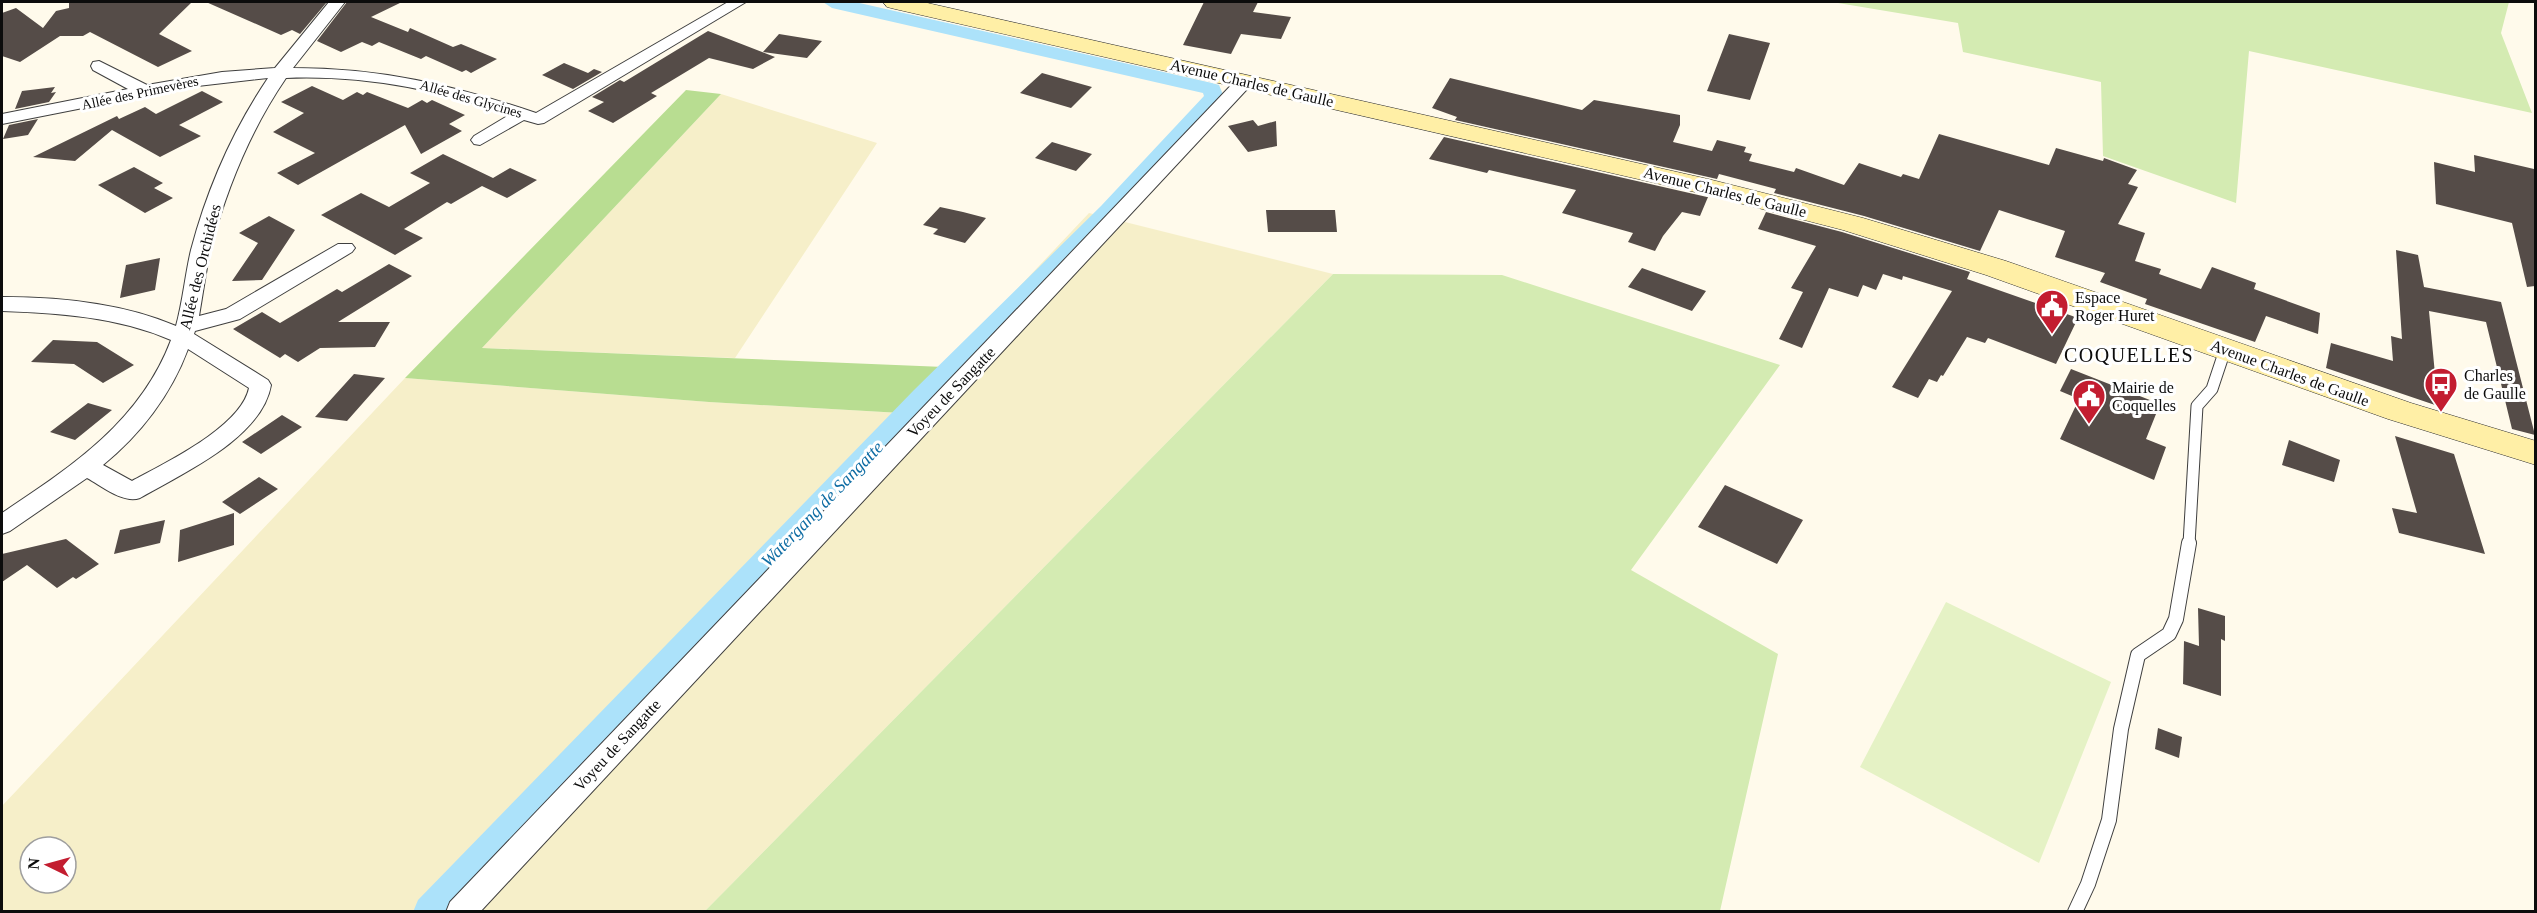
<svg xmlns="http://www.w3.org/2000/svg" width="2537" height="913" font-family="Georgia,serif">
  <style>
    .farmland { fill: #f6efc9; fill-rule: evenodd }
    .green { fill: #d4ebb2 }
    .forest { fill: #b8dd91 }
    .pitch { fill: #e5f2c5 }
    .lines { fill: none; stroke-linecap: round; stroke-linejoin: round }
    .canal { fill: #ace2fa; fill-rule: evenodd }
    .building { fill: #554c48 }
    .lane-far1-casing { stroke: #3f3f3f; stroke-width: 13 }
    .lane-casing { stroke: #3f3f3f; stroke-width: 16 }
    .street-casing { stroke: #3f3f3f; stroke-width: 2 }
    .secondary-casing { stroke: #2e2e2e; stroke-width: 1 }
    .lane-far1 { stroke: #fff; stroke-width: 11 }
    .lane { stroke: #fff; stroke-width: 14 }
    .street { fill: #fff; fill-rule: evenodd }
    .secondary { fill: #ffefa6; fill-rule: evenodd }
    .labels { text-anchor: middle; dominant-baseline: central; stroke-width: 6; stroke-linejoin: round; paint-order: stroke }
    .far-street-label { font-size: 14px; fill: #0c0c0c; stroke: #fff }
    .street-label { font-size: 16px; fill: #0c0c0c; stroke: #fff }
    .poi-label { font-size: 16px; fill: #0c0c0c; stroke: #fff; text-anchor: start }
    .water-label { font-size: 18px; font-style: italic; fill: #0f6da4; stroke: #fff }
    .quarter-label { font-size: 20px; letter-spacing: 1.5px; fill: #0c0c0c; stroke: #fff }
  </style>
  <rect width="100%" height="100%" fill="#fffaeb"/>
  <path class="farmland" d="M721,94L877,143L735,358L482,348Z
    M1089,213L1333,274L705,911H2V806L405,378L709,402L900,413ZM30,847H66V883H30Z"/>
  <path class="green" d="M1832,2H2509L2501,33L2532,113L2249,51L2236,203L2103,156L2101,82L1963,52L1958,23Z
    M1333,274L1502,275L1780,365L1631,570L1778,654L1720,911H705Z"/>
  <path class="forest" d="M686,90L721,94L482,348L944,367L901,413L709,402L405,378Z"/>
  <path class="pitch" d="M1946,602L2111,682L2039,863L1860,767Z"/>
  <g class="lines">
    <path class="canal" d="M823,2H855L1212,83L1219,85L1224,97L1117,216L932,402L454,912H413L418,900L914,390L1101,206L1204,96L1203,93L832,8Z"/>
  </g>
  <path class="building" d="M69,2H192L159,34L192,51L158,67L90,32L83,36H60L20,62L2,56V13L16,8L43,28L56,11L69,8Z
    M206,2H327L300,34L292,30L281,35Z
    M347,2H402L371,17L408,32L410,28L453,47L461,44L497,59L471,73L466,70L462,72L426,56L421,59L379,42L372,46L362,42L341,52L317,41Z
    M1204,2H1258L1253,12L1291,17L1281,39L1241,34L1231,54L1183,45Z
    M708,31L775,57L753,69L709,58L651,93L657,96L613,123L588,111L604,102L592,97L620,80L624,82Z
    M779,34L822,41L807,58L763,52Z
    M1729,34L1770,43L1750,100L1707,91Z
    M564,63L588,73L594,69L602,72L573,89L542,75Z
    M1042,73L1092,87L1071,108L1020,93Z
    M1450,78L1582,110L1594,100L1680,115V125L1673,142L1712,151L1717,140L1746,147L1744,152L1752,154L1749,161L1794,172L1796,168L1844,185L1859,163L1901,177L1903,174L1919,179L1939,134L2049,165L2056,148L2103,161L2104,158L2137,170L2128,184L2138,187L2118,224L2145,233L2135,261L2161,269L2159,274L2201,289L2212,267L2256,283L2254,289L2320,313L2318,334L2266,316L2255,342L2145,304L2147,299L2100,282L2105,273L2055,257L2065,231L1999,210L1980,251L1864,216L1774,193L1776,189L1719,174L1717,179L1455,120L1457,117L1432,108Z
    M312,86L343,100L357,92L363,95L367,92L408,108L422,100L427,103L432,100L465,115L449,124L462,131L421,154L405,125L298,185L277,173L315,153L273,132L304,113L281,102Z
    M55,87L51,93L56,92L49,102L15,109L22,91Z
    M202,91L223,102L179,125L201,136L160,157L112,130L75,161L33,157L117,116L119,119L145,107L156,114Z
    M38,119L28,135L3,139L9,125Z
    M1253,120L1258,126L1276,121L1277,146L1248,152L1228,126Z
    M1444,137L1707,197H1708L1700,216L1682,212L1663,236L1655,251L1628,242L1633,233L1562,213L1576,190L1489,170L1487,173L1429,159Z
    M1052,142L1092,154L1076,171L1035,158Z
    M443,154L493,178L510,168L537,180L507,198L482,186L451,204L447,202L404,229L423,238L395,255L321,215L361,193L389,207L430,183L410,173Z
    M2474,155L2534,169L2535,286L2527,287L2512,223L2436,204L2434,162L2475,172Z
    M134,167L163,183L154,188L173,198L145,213L98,185Z
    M940,207L963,212L986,218L965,243L933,234L938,229L923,225Z
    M1266,210H1335L1337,232H1268Z
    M1766,212L1842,232L1970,272L1967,279L2078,318L2056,364L1988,338L1985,343L1967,337L1943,376L1941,375L1937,382L1929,379L1918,398L1892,387L1952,291L1903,276L1902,280L1883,274L1876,290L1863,285L1858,297L1829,288L1802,348L1779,339L1803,292L1791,288L1816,246L1758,229Z
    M269,216L295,230L262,280L232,281L258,243L239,233Z
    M2396,250L2418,255L2424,287L2501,302L2535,435L2512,429L2486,322L2429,311L2438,406L2326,368L2331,343L2393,361L2391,336L2402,339Z
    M160,258L155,290L120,298L126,265Z
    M389,264L412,276L338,322H390L375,347L320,348L298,362L285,354L280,358L233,329L262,312L280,323L337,289L342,292Z
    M1642,268L1706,291L1692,311L1628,287Z
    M53,340L97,342L134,365L103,383L74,364L31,362Z
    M2071,369L2160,404L2146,439L2166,447L2154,480L2060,439L2079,399L2060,391Z
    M354,374L385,378L347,421L315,417Z
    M88,403L112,410L75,440L50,432Z
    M282,415L302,427L261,454L242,442Z
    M2395,436L2454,454L2485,554L2399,533L2392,508L2417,513Z
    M2289,440L2340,460L2334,482L2282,465Z
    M259,477L278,489L240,514L222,502Z
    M1725,485L1803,520L1777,564L1698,527Z
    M234,513V545L178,562L180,530Z
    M165,520L160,543L114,554L120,530Z
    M66,539L99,564L76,579L73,577L57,588L27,565L2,582V554Z
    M2198,608L2225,616V641L2221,639V696L2183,684L2184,641L2199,646Z
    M2158,728L2182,737L2179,758L2155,749Z"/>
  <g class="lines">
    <g class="lane-far1-casing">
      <path id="lane-far1" d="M2189,544L2197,406L2212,389L2225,350"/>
    </g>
    <g class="lane-casing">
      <path id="lane" d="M2075,912L2088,884L2109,820L2121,729L2138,655L2169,634L2176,619L2189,543"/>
    </g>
    <g class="street-casing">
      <path id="street" d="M329,2H345L293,68C381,68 453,85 536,113L728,2H746L544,123L538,124L524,120L480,145L474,144L471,140L474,136L509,115C437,89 362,75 286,78C251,129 227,188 211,247C206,270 203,293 199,316L226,309L338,244H352L355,248L352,252L240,319L195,331L194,334L268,380L271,385C262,438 183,473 140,498C123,504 102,486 87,478L10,531L2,534V513C71,467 140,422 171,340C118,317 59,313 2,311V297C58,297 123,303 176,326C183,301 185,275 191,250C207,189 233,130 268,78L189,87L2,124V114L128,89L93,70L91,66L93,62L99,61L147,85L222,72L275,68ZM188,349L249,388C241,427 165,463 132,481L103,465C140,435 171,395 188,349Z
        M1244,77L1252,82L1250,86L480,912H446L450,902L1238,78Z"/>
    </g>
    <g class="secondary-casing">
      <path id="secondary" d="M883,2H923L1708,179L1863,218L2006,261L2411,403L2536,441V465L2388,419L1986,275L1843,230L1708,195L895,9L887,7Z"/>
    </g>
    <use href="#lane-far1" class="lane-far1"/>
    <use href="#lane" class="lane"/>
    <use href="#street" class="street"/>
    <use href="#secondary" class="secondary"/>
  </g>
  <defs>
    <g id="civic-pin" transform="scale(1.725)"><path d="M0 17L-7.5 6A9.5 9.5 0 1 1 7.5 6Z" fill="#c31d30" stroke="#fff"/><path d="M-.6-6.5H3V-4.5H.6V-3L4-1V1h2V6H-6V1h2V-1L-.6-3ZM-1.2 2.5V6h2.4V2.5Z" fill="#fff"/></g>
    <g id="bus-pin" transform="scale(1.725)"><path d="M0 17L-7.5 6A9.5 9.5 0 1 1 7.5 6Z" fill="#c31d30" stroke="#fff"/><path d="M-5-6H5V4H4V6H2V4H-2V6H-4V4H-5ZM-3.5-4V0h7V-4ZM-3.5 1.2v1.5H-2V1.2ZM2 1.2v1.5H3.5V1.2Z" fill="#fff"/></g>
  </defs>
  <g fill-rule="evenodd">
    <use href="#civic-pin" x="2052" y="306"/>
    <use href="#bus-pin" x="2441" y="384"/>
    <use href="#civic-pin" x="2089" y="396"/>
  </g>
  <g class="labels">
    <g class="far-street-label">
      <text transform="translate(140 93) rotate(-12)">Allée des Primevères</text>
      <text transform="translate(471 99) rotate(16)">Allée des Glycines</text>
    </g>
    <g class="street-label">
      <text transform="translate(1252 83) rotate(13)">Avenue Charles de Gaulle</text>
      <text transform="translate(1725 192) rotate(14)">Avenue Charles de Gaulle</text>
      <text transform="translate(200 267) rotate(-76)">Allée des Orchidées</text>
      <text transform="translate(2290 373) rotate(20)">Avenue Charles de Gaulle</text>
      <text transform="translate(951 392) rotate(-46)">Voyeu de Sangatte</text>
      <text transform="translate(617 745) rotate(-47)">Voyeu de Sangatte</text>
    </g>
    <g class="poi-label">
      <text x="2075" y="297">Espace<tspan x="2075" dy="18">Roger Huret</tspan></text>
      <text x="2464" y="375">Charles<tspan x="2464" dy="18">de Gaulle</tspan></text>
      <text x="2112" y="387">Mairie de<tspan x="2112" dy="18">Coquelles</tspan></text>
    </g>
    <g class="water-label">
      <text transform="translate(822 504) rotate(-46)">Watergang de Sangatte</text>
    </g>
    <g class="quarter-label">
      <text x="2129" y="355">COQUELLES</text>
    </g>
  </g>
  <rect width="2537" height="913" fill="none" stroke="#0c0c0c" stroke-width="6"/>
  <g transform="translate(48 865) rotate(275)"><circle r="28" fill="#ffffff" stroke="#9e9e9e" stroke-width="1.5"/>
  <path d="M0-4.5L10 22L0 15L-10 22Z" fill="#c31d30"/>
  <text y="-9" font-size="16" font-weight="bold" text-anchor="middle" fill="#0c0c0c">N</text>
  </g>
</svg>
